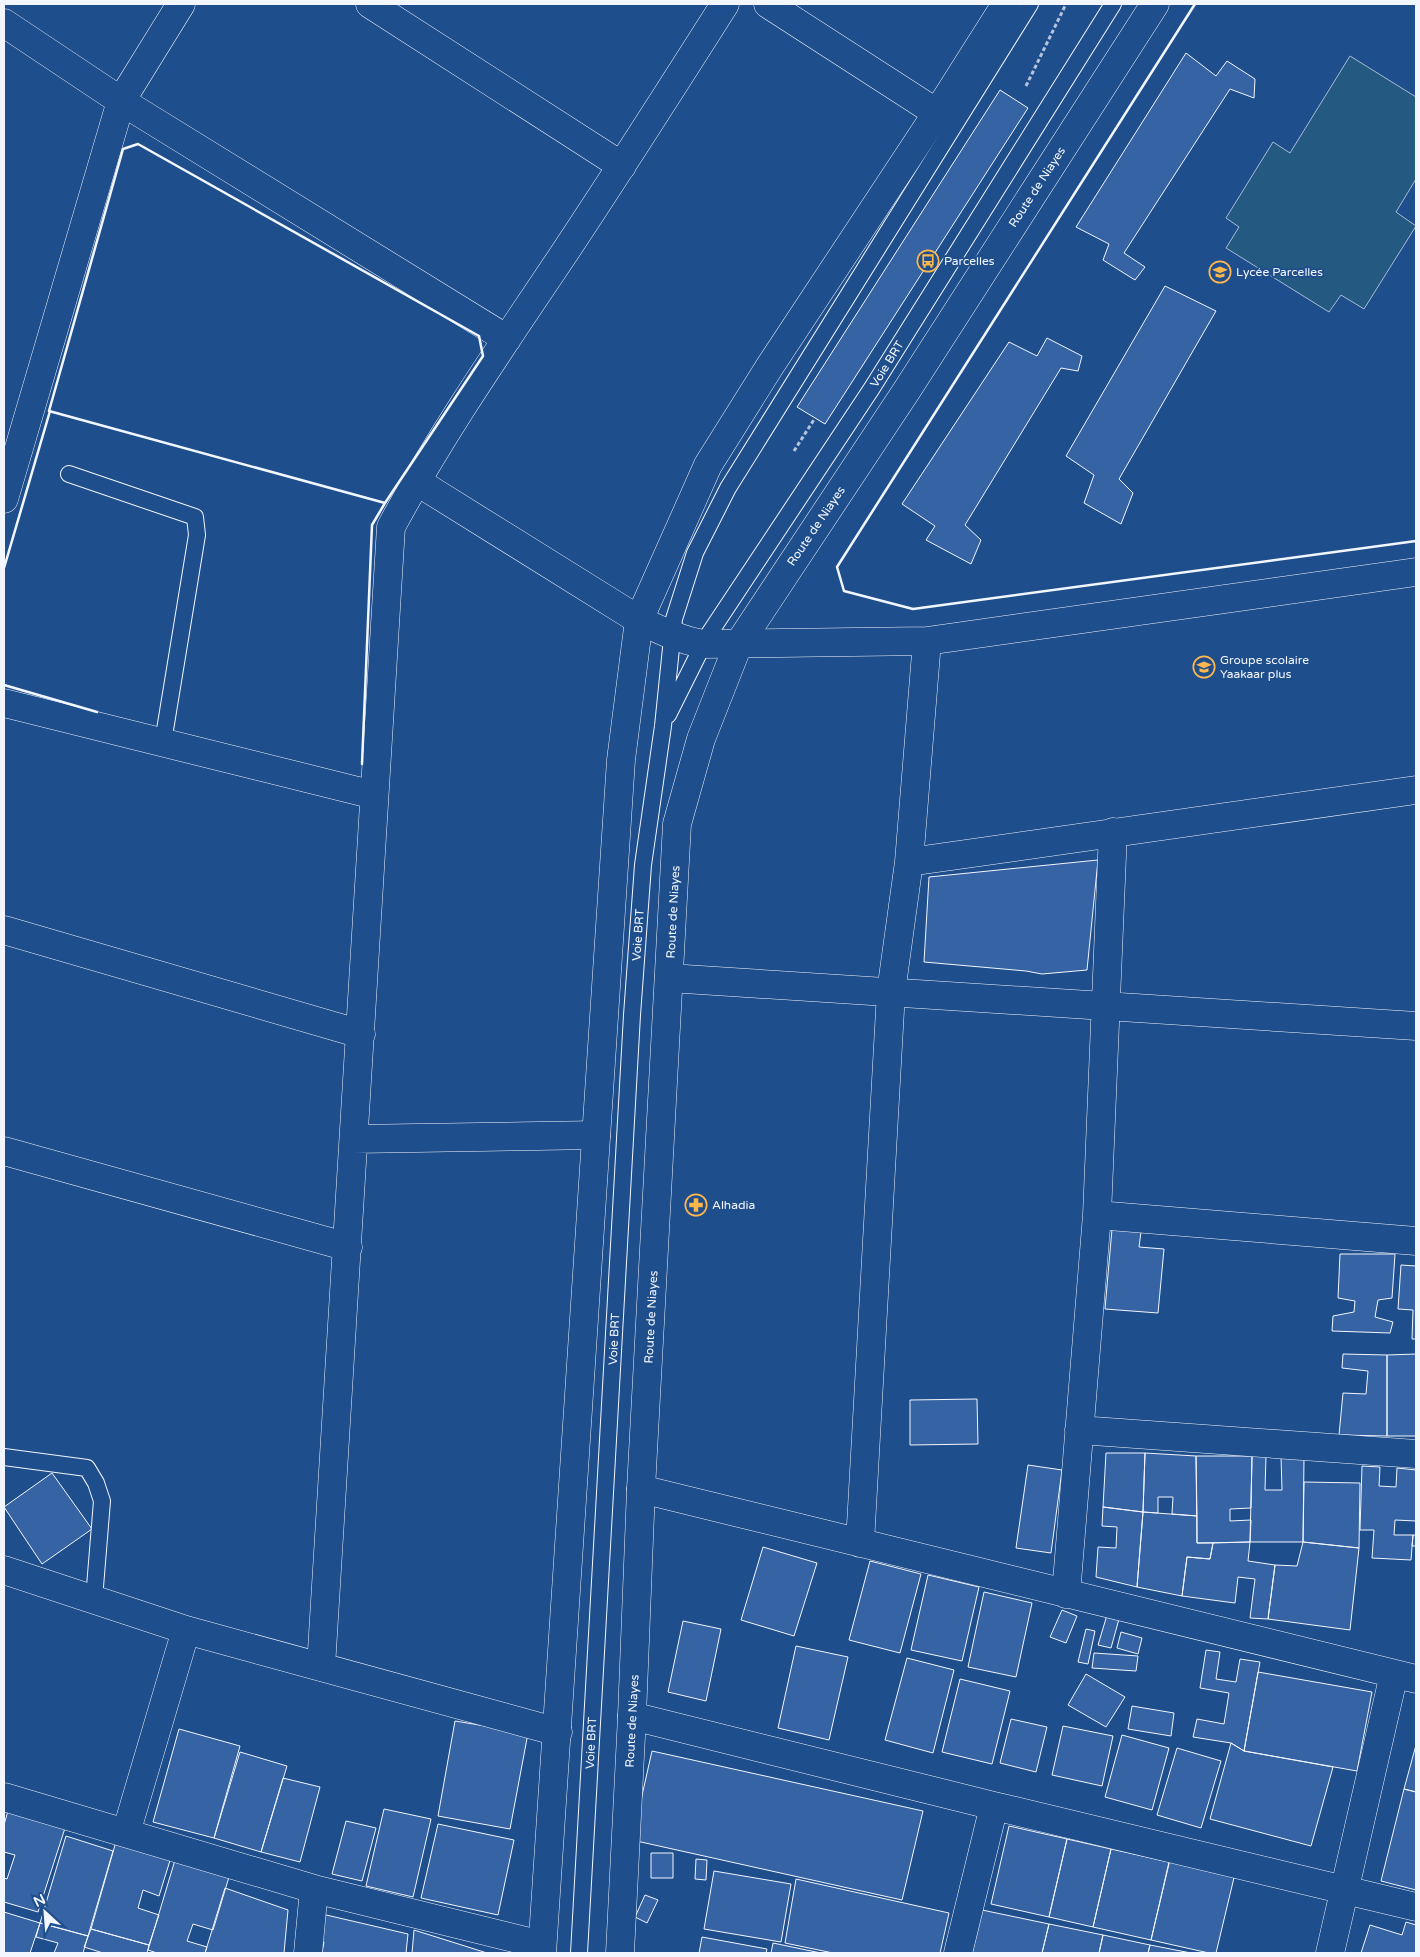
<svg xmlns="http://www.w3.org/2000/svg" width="1420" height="1957" font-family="'Varela Round',sans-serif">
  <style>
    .grass { fill: #245a82; stroke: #a8bbd7 }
    .building { fill: #3563a3; stroke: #f2f6ff }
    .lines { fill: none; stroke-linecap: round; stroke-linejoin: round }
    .service-casing { stroke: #f2f6ff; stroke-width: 18 }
    .minor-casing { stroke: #f2f6ff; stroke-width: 29 }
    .primary-casing { stroke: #f2f6ff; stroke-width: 29 }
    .path { stroke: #b3c4dc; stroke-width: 3; stroke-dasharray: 4 2.5; stroke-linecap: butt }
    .service { stroke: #1f4e8c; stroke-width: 16 }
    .minor { stroke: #1f4e8c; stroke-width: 28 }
    .primary { stroke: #1f4e8c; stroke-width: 28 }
    .wall { stroke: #f2f6ff; stroke-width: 2.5 }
    .labels { text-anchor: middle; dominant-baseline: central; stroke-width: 4; stroke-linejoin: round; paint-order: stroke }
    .street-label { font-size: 12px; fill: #f2f6ff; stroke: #1f4e8c }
    .poi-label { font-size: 12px; fill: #f2f6ff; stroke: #1f4e8c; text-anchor: start }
  </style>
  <rect width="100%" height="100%" fill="#1f4e8c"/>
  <path class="grass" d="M1350,56L1416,97V179L1396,212L1416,226L1364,309L1341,295L1329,312L1226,248L1239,227L1226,218L1273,142L1290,153Z"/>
  <path class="building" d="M1186,53L1216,76L1227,61L1255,79L1254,98L1230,89L1124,253L1145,267L1135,280L1103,260L1109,244L1076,227Z
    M1000,90L1028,108L825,424L797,407Z
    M1165,286L1216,311L1119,479L1133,493L1121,524L1084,503L1094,475L1066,456Z
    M1047,338L1082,356L1078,371L1061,368L965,525L981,540L971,564L926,540L935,526L902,504L1009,342L1037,356Z
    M1098,860L1087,970L1042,974L1026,971L924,962L929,877Z
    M1112,1229L1141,1232L1139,1247L1164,1249L1158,1313L1105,1309Z
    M1340,1254H1395L1392,1298L1378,1300L1375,1317L1393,1322L1390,1333L1332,1331L1333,1316L1354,1312L1355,1301L1338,1298Z
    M1401,1265L1416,1266V1339H1412L1413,1310L1398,1309Z
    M1343,1354L1387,1355V1436L1339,1435L1343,1393L1366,1394L1368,1371L1342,1368Z
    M1416,1354V1436H1387V1355Z
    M977,1399L978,1444L910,1445V1400Z
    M1106,1453H1145L1143,1512L1103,1507Z
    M1145,1453L1196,1456L1197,1516L1172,1514L1173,1497H1158V1513L1143,1512Z
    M1196,1456H1252L1251,1508L1230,1509V1521L1251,1520L1250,1542L1197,1543Z
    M1252,1456H1266L1265,1490H1282L1281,1457H1304L1303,1542H1250Z
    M1028,1465L1062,1470L1051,1553L1016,1548Z
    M1362,1466L1380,1467L1379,1486L1396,1487L1397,1468L1416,1470V1521L1395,1520L1394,1535H1413L1411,1560L1372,1558L1374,1530H1360Z
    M52,1473L92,1529L42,1564L4,1507Z
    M1304,1482L1360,1483L1359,1548L1303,1542Z
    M1103,1507L1143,1512L1137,1587L1096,1577L1098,1547L1116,1548L1117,1527L1102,1526Z
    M1143,1512L1197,1516V1543H1213L1210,1559L1187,1557L1182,1596L1137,1587Z
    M1413,1535H1416V1546H1412Z
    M1250,1542L1248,1561L1275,1565L1268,1619L1250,1618L1255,1579L1238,1577L1235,1603L1182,1596L1187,1557L1210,1559L1213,1543Z
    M1303,1542L1359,1548L1350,1630L1268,1619L1275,1565L1297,1566Z
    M763,1547L817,1563L794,1636L741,1620Z
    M870,1561L921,1574L900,1653L849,1640Z
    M928,1575L979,1587L962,1661L911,1650Z
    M984,1592L1032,1603L1016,1677L968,1667Z
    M1062,1610L1077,1616L1066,1643L1050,1637Z
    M1107,1615L1119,1619L1111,1648L1098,1645Z
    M683,1621L721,1629L706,1701L668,1692Z
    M1086,1629L1095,1631L1088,1664L1078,1662Z
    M1121,1632L1142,1638L1138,1654L1117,1648Z
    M796,1646L848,1657L829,1740L778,1728Z
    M1206,1650L1220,1652L1216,1679L1236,1682L1240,1659L1260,1662L1244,1751L1231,1743L1193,1737L1197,1719L1224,1724L1229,1693L1200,1688Z
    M1094,1653L1138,1656L1136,1671L1092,1668Z
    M907,1658L954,1670L933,1753L885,1740Z
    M1258,1672L1372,1692L1357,1771L1244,1751Z
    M1086,1674L1125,1697L1106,1727L1068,1705Z
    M960,1679L1010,1691L992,1764L942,1752Z
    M1132,1706L1174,1713L1171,1736L1128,1729Z
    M1011,1719L1047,1727L1036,1772L1000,1763Z
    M455,1721L528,1733L510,1829L438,1816Z
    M1063,1726L1113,1736L1102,1786L1052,1775Z
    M179,1729L240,1746L214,1838L153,1822Z
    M1122,1735L1169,1748L1152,1810L1105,1797Z
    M1231,1743L1244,1751L1333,1767L1311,1846L1210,1819Z
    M1416,1745V1792L1404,1789Z
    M1177,1748L1221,1761L1201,1828L1157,1815Z
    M652,1751L923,1811L902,1900L632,1840Z
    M240,1752L287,1766L261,1852L214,1838Z
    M283,1778L320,1787L300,1862L261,1852Z
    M1404,1789L1416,1792V1890L1381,1881Z
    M9,1807L66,1825L38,1912L4,1902V1878L7,1879L15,1855L4,1852V1825Z
    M384,1809L431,1819L413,1897L366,1886Z
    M346,1821L376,1828L362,1881L332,1874Z
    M438,1824L514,1840L498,1915L421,1898Z
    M1009,1826L1067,1839L1049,1917L991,1904Z
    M66,1836L113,1851L88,1936L40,1923Z
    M117,1838L172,1854L159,1896L143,1890L138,1908L159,1915L149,1945L91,1929Z
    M1067,1839L1111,1849L1093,1927L1049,1917Z
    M1111,1849L1169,1862L1151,1940L1093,1927Z
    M1172,1851L1237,1865L1216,1953H1209L1151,1940Z
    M651,1853H673V1878H651Z
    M696,1859L707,1860L706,1880L695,1879Z
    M175,1860L229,1877L213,1930L193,1924L187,1941L207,1947L205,1953H157L148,1950Z
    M714,1871L791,1884L781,1942L704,1929Z
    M796,1879L949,1913L940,1953H833L785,1943Z
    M225,1888L288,1910L284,1953H205Z
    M645,1895L658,1900L647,1923L635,1917Z
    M982,1910L1049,1924L1042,1953H972Z
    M4,1912L40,1923L30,1953H4Z
    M322,1914L408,1934L406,1953H322L324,1942L320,1941Z
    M1406,1922L1416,1925V1953H1361L1370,1925L1402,1935Z
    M40,1923L88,1936L83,1953H54L58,1943L36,1937Z
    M1049,1924L1103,1935L1099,1953H1042Z
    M91,1929L149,1945L147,1953H103L84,1947Z
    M414,1930L487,1953H412Z
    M1103,1935L1150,1945L1148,1953H1099Z
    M702,1937L767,1949L766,1953H699Z
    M773,1943L821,1953H771Z
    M1150,1945L1191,1953H1148Z"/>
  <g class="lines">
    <g class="service-casing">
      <path id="service" d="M69,474L195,517L197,535L163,742
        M668,715L707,637L872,388L1113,4
        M4,1457L87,1468L96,1483L102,1501L94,1599
        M579,1953L632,1015L643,865L663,726L674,619L695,553L728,488L1030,4"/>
    </g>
    <g class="minor-casing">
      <path id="minor" d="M370,4L622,166
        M768,4L937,113
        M4,23L121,101L507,339
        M416,481L639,620C660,630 680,640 703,644L927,641L1416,572
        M4,499L121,101L181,4
        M4,703L374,795
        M909,862L1416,790
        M4,930L361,1034
        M669,978L1416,1026
        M354,1139L596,1135
        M4,1151L348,1247
        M1097,1215L1416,1241
        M1079,1430L1416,1454
        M641,1489L1416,1679
        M860,1543L891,992L909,862L927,641
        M4,1570L186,1630L558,1732
        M1066,1594L1097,1215L1113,832
        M321,1667L391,527C441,434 502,346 561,258C617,174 671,89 725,4
        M632,1716L994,1806L1416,1907
        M4,1797L314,1889L542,1945
        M126,1833L186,1630
        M308,1953L314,1889
        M958,1953L994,1806
        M1330,1953L1394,1674"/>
    </g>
    <g class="primary-casing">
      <path id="primary" d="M542,1953L621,760L639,620L708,465L770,366L937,113L1006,4
        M620,1953L632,1716L641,1489L677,824L701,739L738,645L907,390L1155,4"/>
    </g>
    <path class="path" d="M1026,86L1066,4
      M794,451L815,418"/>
    <use href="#service" class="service"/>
    <use href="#minor" class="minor"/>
    <use href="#primary" class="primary"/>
    <path class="wall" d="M1195,4L837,567L844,591L913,609L1416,541
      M138,144L479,336L483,356L385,503L49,411L123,149Z
      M4,568L50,411
      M4,685L97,712
      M362,764L372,525L385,503"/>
  </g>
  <defs>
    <g id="bus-ring" transform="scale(1.125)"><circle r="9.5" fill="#1f4e8c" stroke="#ffb74d" stroke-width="1.5"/><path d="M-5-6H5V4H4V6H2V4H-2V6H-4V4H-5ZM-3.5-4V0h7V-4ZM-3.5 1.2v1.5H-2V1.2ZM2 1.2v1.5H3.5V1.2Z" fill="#ffb74d"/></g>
    <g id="school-ring" transform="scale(1.125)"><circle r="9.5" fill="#1f4e8c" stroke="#ffb74d" stroke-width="1.5"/><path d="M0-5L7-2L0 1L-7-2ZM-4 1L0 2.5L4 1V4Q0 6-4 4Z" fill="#ffb74d"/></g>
    <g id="pharmacy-ring" transform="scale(1.125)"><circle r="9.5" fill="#1f4e8c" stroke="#ffb74d" stroke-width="1.5"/><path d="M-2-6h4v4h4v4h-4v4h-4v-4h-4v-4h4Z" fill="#ffb74d"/></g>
  </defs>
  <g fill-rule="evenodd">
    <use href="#bus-ring" x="928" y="261"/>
    <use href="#school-ring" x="1220" y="272"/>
    <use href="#school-ring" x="1204" y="667"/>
    <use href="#pharmacy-ring" x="696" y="1205"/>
  </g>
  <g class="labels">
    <g class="street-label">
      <text transform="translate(1037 187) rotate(-57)">Route de Niayes</text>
      <text transform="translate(887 364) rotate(-58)">Voie BRT</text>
      <text transform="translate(816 526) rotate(-56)">Route de Niayes</text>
      <text transform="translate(673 912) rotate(-87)">Route de Niayes</text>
      <text transform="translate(638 935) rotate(-86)">Voie BRT</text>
      <text transform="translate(651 1317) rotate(-87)">Route de Niayes</text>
      <text transform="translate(614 1339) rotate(-87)">Voie BRT</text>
      <text transform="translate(632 1721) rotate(-87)">Route de Niayes</text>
      <text transform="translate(591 1743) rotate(-87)">Voie BRT</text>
    </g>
    <g class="poi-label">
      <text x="944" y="261">Parcelles</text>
      <text x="1236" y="272">Lycée Parcelles</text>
      <text x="1220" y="660">Groupe scolaire<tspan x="1220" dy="14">Yaakaar plus</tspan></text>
      <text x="712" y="1205">Alhadia</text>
    </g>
  </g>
  <rect width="1420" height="1957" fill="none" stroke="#f2f6ff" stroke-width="10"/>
  <g transform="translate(45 1912) rotate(334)" stroke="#1f4e8c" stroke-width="4" paint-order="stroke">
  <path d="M0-4L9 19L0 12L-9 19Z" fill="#f2f6ff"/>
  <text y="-8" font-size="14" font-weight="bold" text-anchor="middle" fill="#f2f6ff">N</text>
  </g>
</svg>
